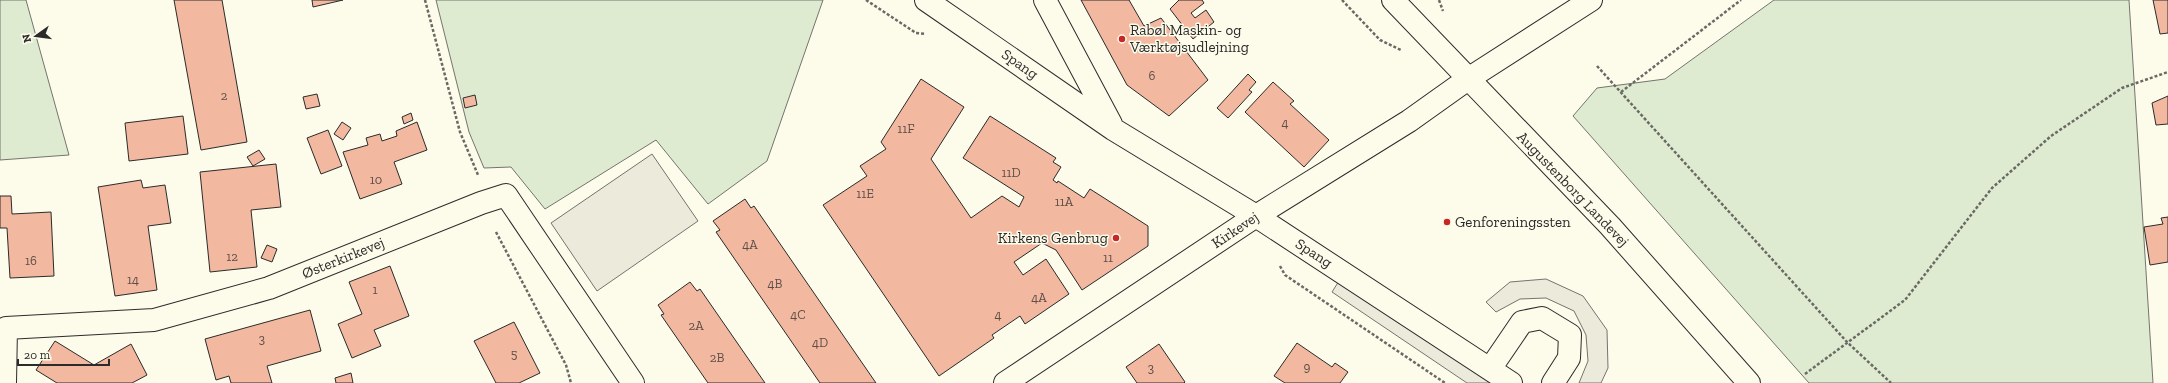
<svg xmlns="http://www.w3.org/2000/svg" width="2168" height="383" font-family="'Zilla Slab',serif">
  <style>
    .green { fill: #deebd1; stroke: #74746e }
    .parking { fill: #eceadb; stroke: #74746e }
    .building { fill: #f2b8a0; stroke: #2b2b2b }
    .lines { fill: none; stroke-linecap: round; stroke-linejoin: round }
    .minor-casing { stroke: #2b2b2b; stroke-width: 24 }
    .path { stroke: #6a6964; stroke-width: 2.5; stroke-dasharray: 3 2; stroke-linecap: butt }
    .minor { stroke: #fdfbea; stroke-width: 22 }
    .poi-dot { fill: #c62828; stroke: #fdfbea; stroke-width: 1.5 }
    .labels { text-anchor: middle; dominant-baseline: central; stroke-width: 3; stroke-linejoin: round; paint-order: stroke }
    .number-label { font-size: 13px; fill: #5d4e48 }
    .poi-label { font-size: 15px; fill: #2b2b2b; stroke: #fdfbea; text-anchor: start }
    .street-label { font-size: 15px; fill: #2b2b2b; stroke: #fdfbea }
  </style>
  <rect width="100%" height="100%" fill="#fdfbea"/>
  <path class="green" d="M0,0H26L69,155L0,160Z
    M436,0H823L767,161L708,204L656,140L545,209L511,167L484,168L469,132Z
    M1774,0H2129L2153,383H1809L1573,116L1597,88L1665,79Z"/>
  <path class="parking" d="M652,154L698,221L597,291L551,223Z
    M1344,273L1511,383H1467L1332,292Z
    M1546,279L1583,296L1607,330L1608,368L1601,383H1579L1588,361L1586,335L1574,311L1546,298L1520,299L1496,312L1486,302L1510,282Z"/>
  <path class="building" d="M174,0H222L247,142L201,150Z
    M312,0H343L313,7Z
    M1081,0H1129L1144,26L1161,18L1208,80L1169,116L1127,85Z
    M1179,0H1202L1204,3L1191,13L1195,18L1206,10L1214,22L1193,39L1170,9Z
    M2153,0H2168V33L2160,34Z
    M1248,74L1256,82L1249,90L1252,92L1228,118L1217,108Z
    M921,79L964,107L931,159L971,218L1002,196L1019,207L1024,197L963,158L990,116L1056,158L1053,162L1061,167L1053,180L1057,183L1058,181L1084,198L1090,189L1148,226V246L1082,290L1056,250L1042,243L1014,262L1023,275L1046,259L1069,294L1025,324L1020,316L992,335L994,338L939,376L823,205L867,176L860,166L886,149L881,142Z
    M1273,82L1294,101L1290,104L1329,140L1304,167L1245,112Z
    M317,94L320,106L306,109L303,97Z
    M475,95L477,105L465,108L463,98Z
    M2168,96V124L2156,125L2152,103Z
    M411,113L413,120L404,124L402,117Z
    M183,116L188,154L129,161L125,123Z
    M342,122L351,128L343,140L334,134Z
    M417,122L427,150L394,162L402,184L360,199L343,152L368,145L366,138L380,134L382,141L397,136L396,131Z
    M328,130L342,166L321,174L307,138Z
    M259,150L265,159L253,166L247,157Z
    M276,164L281,207L251,210L257,267L210,272L200,172Z
    M141,180L143,188L165,185L171,223L148,226L157,290L115,296L98,187Z
    M0,196H11L12,214L51,212L54,276L10,278L7,228H0Z
    M745,199L751,208L754,206L876,383H820L716,232L720,230L713,221Z
    M2168,217V262L2150,265L2144,227L2163,224L2161,218Z
    M267,245L277,249L272,262L261,258Z
    M390,266L409,316L374,330L381,346L352,358L338,324L362,314L349,282Z
    M690,282L697,291L700,289L765,383H708L661,315L664,314L658,305Z
    M310,310L321,351L267,366L272,383H231L229,376L216,380L205,339Z
    M514,322L540,373L519,383H496L474,341Z
    M55,341L94,365L131,344L147,375L132,383H57L36,370Z
    M1297,343L1332,367L1335,363L1348,372L1340,383H1285L1274,376Z
    M1159,344L1185,382L1184,383H1137L1126,367Z
    M351,373L353,383H336L335,378Z"/>
  <g class="lines">
    <g class="minor-casing">
      <path id="minor" d="M926,0L1113,129L1256,216L1511,383
        M1045,0L1111,124
        M1393,0L1610,226L1749,383
        M1490,369L1522,322L1542,318L1570,335L1569,358L1553,383
        M5,383L6,328L154,320L269,288L481,203L506,195L633,383
        M1005,383L1256,216L1409,121L1468,79L1591,0"/>
    </g>
    <path class="path" d="M425,0L460,132L478,175
      M866,0L916,33L926,34
      M1342,0L1380,40L1401,50
      M1439,0L1443,11
      M1597,66L1847,342L1891,383
      M1621,92L1741,0
      M496,232L566,365L571,383
      M1280,266L1285,275L1445,383
      M1805,374L1905,300L1992,188L2051,136L2122,88L2168,72"/>
    <use href="#minor" class="minor"/>
  </g>
  <g class="poi-dot">
    <circle cx="1122" cy="39" r="4"/>
    <circle cx="1447" cy="222" r="4"/>
    <circle cx="1116" cy="238" r="4"/>
  </g>
  <g class="labels">
    <g class="number-label">
      <text x="1152" y="75">6</text>
      <text x="224" y="95">2</text>
      <text x="1285" y="122">4</text>
      <text x="906" y="128">11F</text>
      <text x="1011" y="172">11D</text>
      <text x="376" y="179">10</text>
      <text x="865" y="193">11E</text>
      <text x="1064" y="201">11A</text>
      <text x="750" y="244">4A</text>
      <text x="232" y="256">12</text>
      <text x="1108" y="257">11</text>
      <text x="31" y="260">16</text>
      <text x="133" y="279">14</text>
      <text x="775" y="283">4B</text>
      <text x="375" y="289">1</text>
      <text x="1039" y="297">4A</text>
      <text x="798" y="314">4C</text>
      <text x="998" y="314">4</text>
      <text x="696" y="325">2A</text>
      <text x="262" y="338">3</text>
      <text x="820" y="342">4D</text>
      <text x="514" y="353">5</text>
      <text x="717" y="357">2B</text>
      <text x="1307" y="366">9</text>
      <text x="1151" y="367">3</text>
    </g>
    <g class="poi-label">
      <text x="1130" y="30">Rabøl Maskin- og<tspan x="1130" dy="17">Værktøjsudlejning</tspan></text>
      <text x="1455" y="222">Genforeningssten</text>
      <text x="1108" y="238" text-anchor="end">Kirkens Genbrug</text>
    </g>
    <g class="street-label">
      <text transform="translate(1020 64) rotate(35)">Spang</text>
      <text transform="translate(1573 189) rotate(46)">Augustenborg Landevej</text>
      <text transform="translate(1235 230) rotate(-34)">Kirkevej</text>
      <text transform="translate(1314 253) rotate(33)">Spang</text>
      <text transform="translate(343 258) rotate(-22)">Østerkirkevej</text>
    </g>
  </g>
  <g transform="translate(36 36) rotate(256)" stroke="#fdfbea" stroke-width="3" paint-order="stroke">
  <path d="M0-3L7 15L0 10L-7 15Z" fill="#2b2b2b"/>
  <text y="-6" font-size="11" font-weight="bold" text-anchor="middle" fill="#2b2b2b">N</text>
  </g>
  <path d="M18 359v6h91v-6" fill="none" stroke="#2b2b2b" stroke-width="2"/>
  <text x="24" y="359" font-size="12" fill="#2b2b2b" stroke="#fdfbea" stroke-width="3" paint-order="stroke">20 m</text>
</svg>
